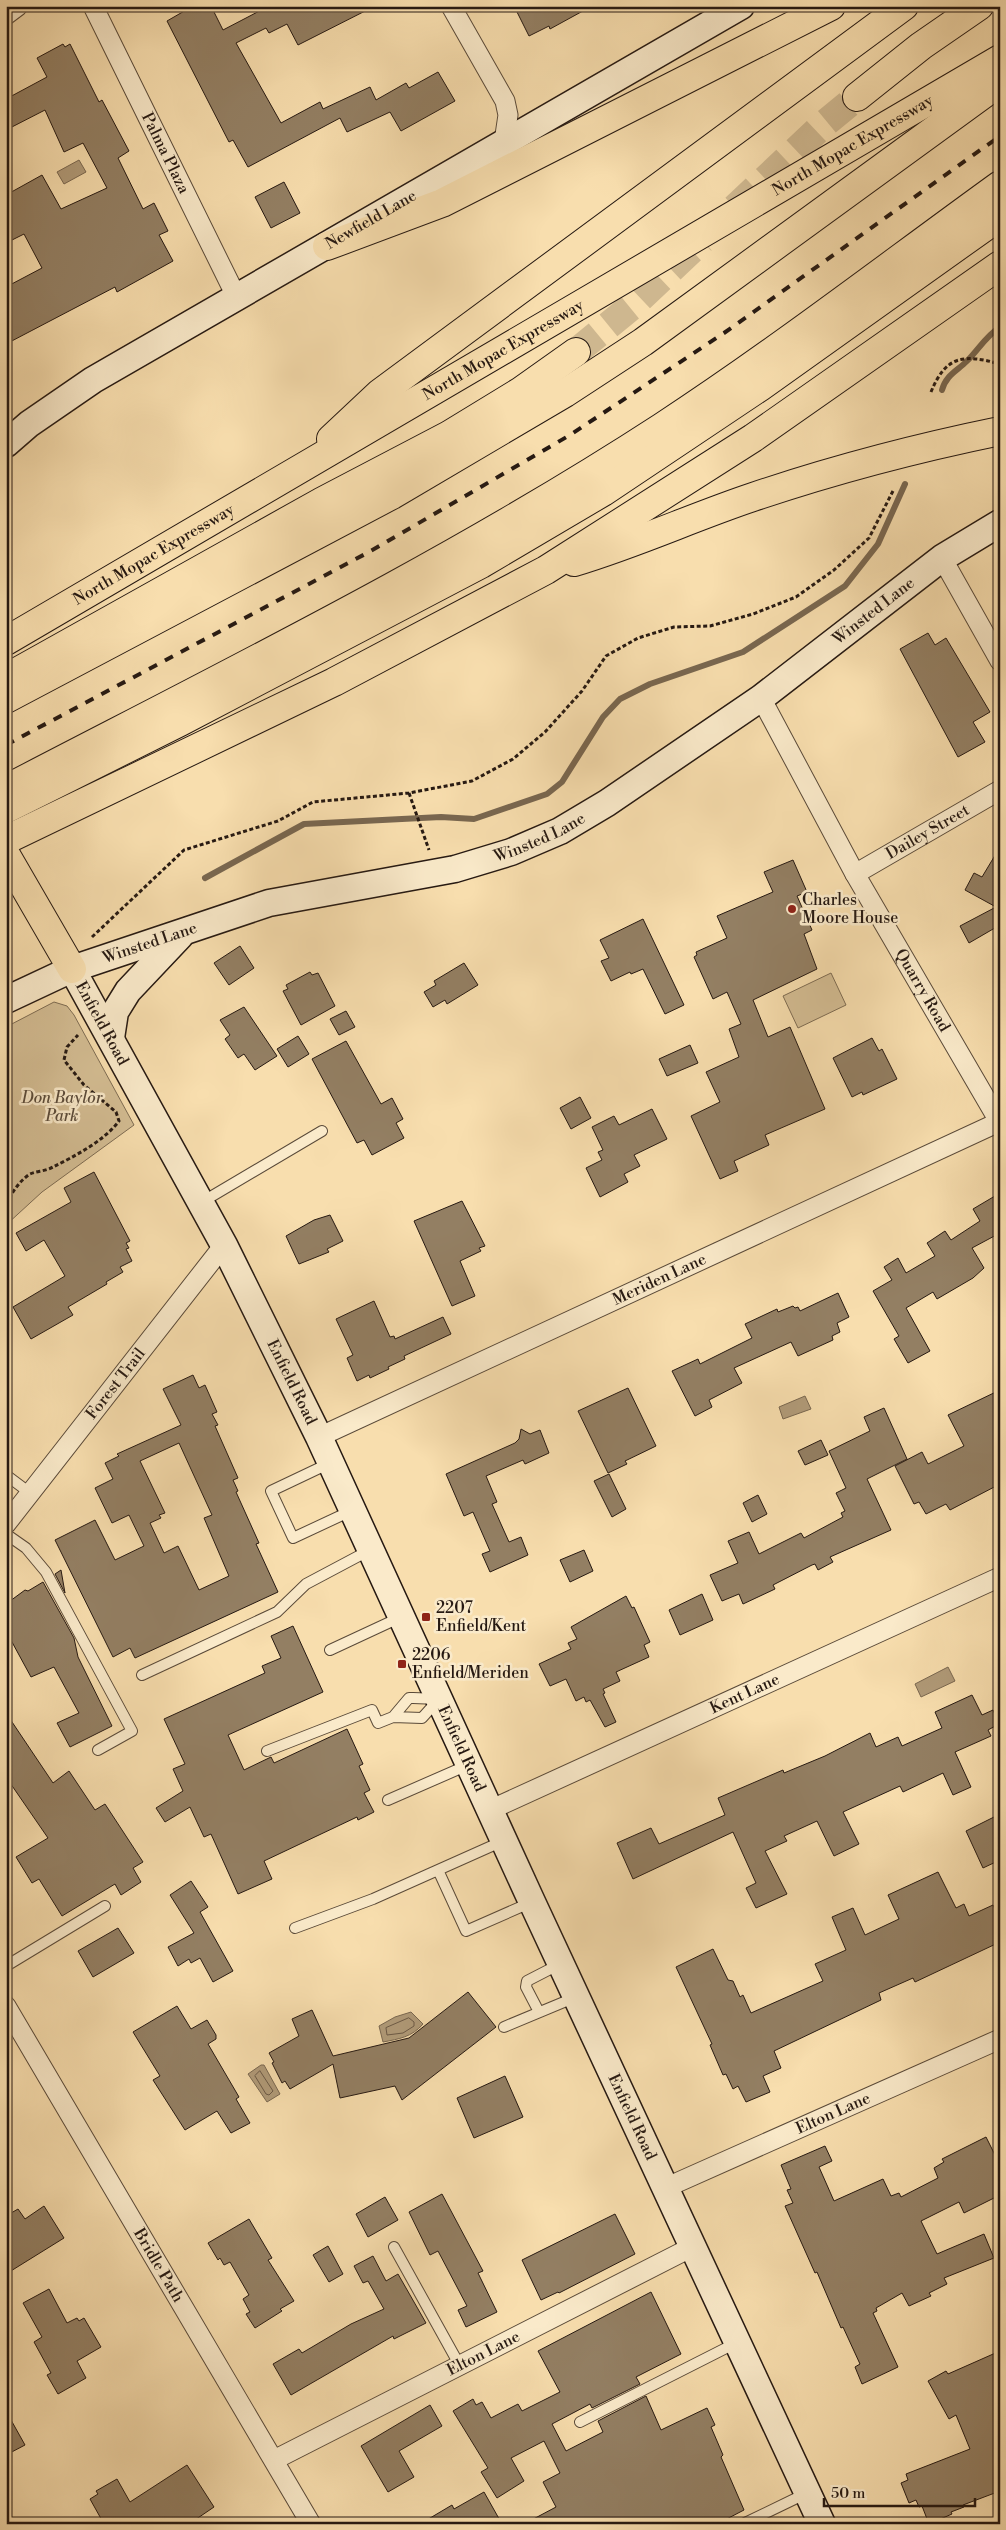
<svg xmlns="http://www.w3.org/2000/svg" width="1006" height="2530" font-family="'Libre Bodoni',serif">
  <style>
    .green { fill: #d4bd93; stroke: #7d6b52 }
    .water { fill: #b19b79; stroke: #796750 }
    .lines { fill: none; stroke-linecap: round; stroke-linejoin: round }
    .shore { stroke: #6c5a46; stroke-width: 1 }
    .stream { stroke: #796750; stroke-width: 6 }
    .building { fill: #937f63; stroke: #261912; fill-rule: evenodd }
    .highway-tunnel { stroke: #ceb78f; stroke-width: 28; stroke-dasharray: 28 14; stroke-linecap: butt }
    .lane-casing { stroke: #5a4a39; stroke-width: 12 }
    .street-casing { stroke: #5a4a39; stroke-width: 21 }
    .secondary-casing { stroke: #261912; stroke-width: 29 }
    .primary-casing { stroke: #261912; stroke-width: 30 }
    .highway-casing { stroke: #261912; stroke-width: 30 }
    .path { stroke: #261912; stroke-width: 3; stroke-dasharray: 4 2.5; stroke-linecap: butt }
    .lane { stroke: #faeaca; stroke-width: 10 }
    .street { stroke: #faeaca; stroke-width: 19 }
    .secondary { stroke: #faeaca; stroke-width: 26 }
    .primary { stroke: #f8deae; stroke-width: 28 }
    .highway { stroke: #f8deae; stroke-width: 28 }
    .rail { stroke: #261912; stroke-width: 4; stroke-dasharray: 9 9; stroke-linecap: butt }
    .poi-dot { fill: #8f2418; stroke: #faeaca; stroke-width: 2 }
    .labels { text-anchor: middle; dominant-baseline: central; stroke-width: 5; stroke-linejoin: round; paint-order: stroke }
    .street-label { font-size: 16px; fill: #261912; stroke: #faeaca }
    .poi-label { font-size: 16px; fill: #261912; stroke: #faeaca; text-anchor: start }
    .park-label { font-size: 16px; font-style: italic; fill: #5a4a39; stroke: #faeaca }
  </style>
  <rect width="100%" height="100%" fill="#f8deae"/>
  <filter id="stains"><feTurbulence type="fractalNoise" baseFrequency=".004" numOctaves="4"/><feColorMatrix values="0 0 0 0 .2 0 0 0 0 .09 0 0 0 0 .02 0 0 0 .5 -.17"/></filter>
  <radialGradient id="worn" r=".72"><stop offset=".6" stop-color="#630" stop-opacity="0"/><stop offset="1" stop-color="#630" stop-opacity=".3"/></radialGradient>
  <path class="green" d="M831,973L846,1005L798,1028L783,996Z
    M54,1002L67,1006L74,1015L134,1125L42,1192L6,1225V1027Z"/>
  <path class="water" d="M79,160L86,172L64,184L57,172Z
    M805,1396L811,1409L783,1419L779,1407Z
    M948,1667L955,1681L921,1697L915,1684Z
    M411,2012L423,2024C412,2037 399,2039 383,2042L379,2026L395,2017Z
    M261,2065H264L280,2094L267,2102L248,2074Z"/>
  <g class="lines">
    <path class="shore" d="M409,2018L414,2022V2026L403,2033L387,2035L386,2028Z
      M260,2071L273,2091L269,2095L266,2094L255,2076Z"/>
    <path class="stream" d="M942,390C946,375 957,371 967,361C979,349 986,336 1000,327
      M205,878L304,824L441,817L474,819L547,794L562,782L603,717L620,699L650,684L743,652L845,586L878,544L905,484"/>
  </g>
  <path class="building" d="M193,6H211L223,30L269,6H375L298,45L287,24L269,33L266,28L236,43L281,123L320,102L323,109L370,87L376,100L406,83L409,88L438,72L455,101L401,131L390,112L347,132L340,118L248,167L233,140L229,142L167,21Z
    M514,6H592L550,29L549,26L529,36Z
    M63,44L65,47L70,44L99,102L102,100L129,151L118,158L143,209L154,203L168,231L159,235L173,261L117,292L115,287L6,344V287L42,268L24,234L6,243V195L42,175L61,209L107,188L83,143L64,152L45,110L6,130V99L47,77L37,58Z
    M284,182L300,213L271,228L255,197Z
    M928,633L935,645L946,638L990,712L973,722L985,742L958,757L900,649Z
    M1000,847V925L969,943L960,926L996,907L965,890L974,873L982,877Z
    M793,860L807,892L797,896L812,930L804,934L817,969L753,1000L768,1037L790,1027L825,1109L765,1135L769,1145L734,1161L738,1171L720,1179L691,1116L720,1102L706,1072L739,1057L729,1029L741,1024L727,992L713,999L694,957L697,955L696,952L727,938L717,916L773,892L764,872Z
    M643,919L684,1005L665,1014L643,969L631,974L630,972L611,981L601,961L609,958L600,940Z
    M240,946L254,968L229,985L214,963Z
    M464,963L478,985L447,1004L445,1000L433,1007L424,992L436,985L434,981Z
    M310,972L312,975L318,973L335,1006L301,1025L283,991L288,989L286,985Z
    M244,1007L277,1056L255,1070L244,1054L238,1058L225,1039L230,1035L220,1020Z
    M346,1011L355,1027L339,1035L330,1019Z
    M298,1036L309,1054L288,1067L277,1049Z
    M872,1038L879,1051L882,1049L897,1079L863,1095L862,1092L852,1097L833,1058Z
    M346,1041L381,1104L392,1098L403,1119L396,1123L404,1138L372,1155L364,1140L357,1143L312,1059Z
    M690,1045L698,1063L667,1076L659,1059Z
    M580,1097L591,1118L571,1129L560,1108Z
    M652,1109L667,1139L634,1155L640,1166L624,1174L628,1182L600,1197L586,1168L602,1160L598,1152L603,1150L592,1127L614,1116L619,1125Z
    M94,1172L130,1241L126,1243L129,1248L126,1249L132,1261L120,1267L123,1272L106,1282L107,1284L68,1307L73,1315L31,1339L13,1307L65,1276L44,1240L26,1251L16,1233L71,1202L64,1188Z
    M1000,1193V1233L972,1248L984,1268L973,1278L937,1299L933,1292L906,1308L930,1351L908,1363L894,1339L899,1336L873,1291L892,1280L884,1267L898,1258L906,1273L935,1256L927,1243L945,1231L951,1240L980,1221L973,1209Z
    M462,1201L485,1246L479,1248L481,1251L460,1261L475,1296L452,1306L414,1221Z
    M330,1215L343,1241L327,1249L329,1252L299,1264L286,1236L314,1220Z
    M838,1293L849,1317L837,1323L840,1332L832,1336L833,1340L798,1356L791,1342L734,1368L742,1383L709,1400L712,1407L695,1416L672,1371L698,1359L700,1364L752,1338L745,1324L777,1309L778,1312L793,1306L795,1308L798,1307L800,1311Z
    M374,1301L390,1337L394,1336L395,1339L443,1317L451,1334L404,1356L405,1359L388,1367L389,1369L370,1378L369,1375L357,1381L347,1358L353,1355L336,1319Z
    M193,1375L199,1388L205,1385L217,1412L212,1414L218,1425L215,1426L238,1478L233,1480L238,1491L236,1492L259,1543L256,1544L278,1592L135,1658L130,1648L113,1657L55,1540L95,1520L115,1560L144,1546L129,1515L112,1523L95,1488L113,1479L105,1463L119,1456L117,1454L181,1425L163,1389ZM179,1443L212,1515L204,1518L229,1576L199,1590L178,1546L164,1553L150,1523L161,1518L159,1515L165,1513L140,1461Z
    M628,1388L656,1446L625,1461L627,1464L608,1473L578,1411Z
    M1000,1390V1484L950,1510L946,1504L926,1514L919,1502L914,1504L895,1466L922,1452L928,1464L964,1446L948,1415Z
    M884,1408L907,1459L867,1479L891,1530L830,1557L833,1562L818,1570L815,1564L812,1565L773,1585L775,1589L743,1604L739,1594L722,1601L710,1575L738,1563L728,1541L749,1532L759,1554L801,1533L804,1538L843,1517L841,1513L845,1511L836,1493L846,1488L829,1451L870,1431L864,1417Z
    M521,1429L530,1434L540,1430L549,1453L525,1464L523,1460L486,1476L497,1502L492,1504L509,1542L521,1537L528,1555L490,1572L482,1554L490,1551L473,1512L464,1516L446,1474L515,1443L519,1439Z
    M821,1440L828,1455L805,1465L798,1451Z
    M609,1474L626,1509L612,1517L594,1481Z
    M758,1495L767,1514L752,1522L743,1503Z
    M584,1550L593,1571L570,1582L560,1560Z
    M61,1570L65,1593L55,1574Z
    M43,1582L74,1638L78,1657L112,1726L70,1747L57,1723L79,1713L54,1667L31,1677L6,1631V1604L25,1590L28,1591Z
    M702,1594L713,1620L680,1635L669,1610Z
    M626,1596L632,1608L634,1607L650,1642L644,1645L649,1657L616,1672L620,1681L603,1689L605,1693L603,1694L616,1722L605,1727L590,1700L586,1702L584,1697L576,1701L566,1679L550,1686L539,1664L571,1649L568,1643L577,1639L571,1627Z
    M293,1626L323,1692L228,1735L244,1770L271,1757L274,1763L347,1729L363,1764L359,1766L370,1790L364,1793L374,1812L358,1820L357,1817L264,1861L272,1879L238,1894L211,1834L204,1837L190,1807L165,1822L156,1808L183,1791L173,1769L185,1764L164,1719L265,1673L262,1666L281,1658L271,1636Z
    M972,1695L982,1715L993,1710L999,1724L988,1730L991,1736L955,1752L971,1787L953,1795L943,1773L903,1792L900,1786L843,1812L859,1844L834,1856L817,1821L784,1836L787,1841L765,1851L787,1894L756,1908L746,1888L756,1883L733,1832L633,1879L617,1843L651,1828L659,1844L725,1815L718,1798L783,1770L784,1773L825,1756L870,1733L876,1747L898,1737L902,1746L942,1728L935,1712Z
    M6,1713L53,1783L69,1771L95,1810L105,1804L143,1862L133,1868L141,1882L121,1895L115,1884L62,1916L39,1879L32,1883L16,1857L48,1838L6,1777Z
    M1000,1814V1860L983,1868L966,1831Z
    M938,1872L956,1908L964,1904L969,1916L993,1905L1000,1919V1942L915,1982L913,1978L879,1993L881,2000L774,2051L781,2068L763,2076L770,2092L746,2102L738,2086L733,2089L726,2074L723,2075L710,2045L712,2044L676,1967L713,1949L728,1980L733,1981L740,1997L743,1995L751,2013L823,1981L815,1964L846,1950L832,1917L853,1908L865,1935L899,1919L888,1895Z
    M191,1881L208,1907L200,1912L233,1971L213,1982L200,1958L191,1963L189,1959L178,1966L168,1947L194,1933L170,1895Z
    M118,1928L134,1953L93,1977L78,1951Z
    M468,1992L496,2027L402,2100L395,2086L340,2098L333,2064L290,2089L285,2081L282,2083L272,2063L274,2062L269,2053L299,2036L292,2019L312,2010L333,2056L409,2038Z
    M177,2006L191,2029L207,2020L216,2035V2039L208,2044L239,2097L236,2099L250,2123L231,2133L217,2111L185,2130L153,2080L160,2076L133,2032Z
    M505,2076L523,2117L474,2138L457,2098Z
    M986,2137L1000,2165V2195L964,2213L959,2202L921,2221L937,2254L984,2234L994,2258L944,2278L947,2284L929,2293L931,2296L909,2306L902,2293L876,2308L877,2311L873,2313L898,2367L862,2384L855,2367L860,2364L843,2327L841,2328L817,2272L815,2273L785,2206L793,2203L787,2190L791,2189L781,2165L825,2146L832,2161L819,2167L834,2201L883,2179L891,2196L899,2193L901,2197L938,2178L934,2168L944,2162L942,2159Z
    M442,2194L483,2271L478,2273L497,2312L466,2327L458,2310L467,2306L438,2251L430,2255L409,2212Z
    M385,2197L398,2220L368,2237L356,2214Z
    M44,2206L64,2238L6,2274V2216L18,2209L25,2219Z
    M615,2214L635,2254L559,2293L558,2292L541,2300L522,2260Z
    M249,2219L272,2258L268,2260L294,2301L280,2309L282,2311L255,2328L246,2314L250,2312L243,2299L249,2295L230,2262L224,2265L220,2258L218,2260L208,2243Z
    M328,2246L343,2274L329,2282L313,2255Z
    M373,2256L386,2281L398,2274L426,2323L394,2339L393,2336L291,2395L273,2364L299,2349L302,2353L351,2324L384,2309L368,2281L363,2283L354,2266Z
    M49,2289L67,2323L77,2318L79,2321L84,2318L101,2347L77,2361L86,2378L58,2394L47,2375L51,2373L34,2342L42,2337L23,2303Z
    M651,2292L681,2354L636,2377L640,2384L592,2408L590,2404L552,2424L566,2451L603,2432L598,2421L646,2396L661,2430L707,2408L715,2425L711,2427L723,2455L721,2457L744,2510L717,2524H524L556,2507L543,2482L560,2473L544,2441L511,2458L524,2481L497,2498L481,2472L488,2468L453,2411L473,2399L476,2405L482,2402L491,2418L518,2404L522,2411L560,2392L538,2351Z
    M1000,2351V2408L995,2410L1000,2422V2491L963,2505L964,2507L951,2512L952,2514L929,2524L922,2506L919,2507L916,2500L909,2503L901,2483L908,2480L906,2474L970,2449L956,2415L949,2419L928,2381L946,2371L948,2374Z
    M430,2405L442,2426L399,2451L414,2477L388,2492L361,2446Z
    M6,2411L25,2445L6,2455Z
    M187,2465L214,2507L189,2524H104L90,2499L98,2494L96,2491L117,2479L130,2502Z
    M484,2492L502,2524H420L452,2505L454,2509Z"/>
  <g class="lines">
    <path class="highway-tunnel" d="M735,208L823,125L857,97
      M576,352L632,306L702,240"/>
    <g class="lane-casing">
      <path id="lane" d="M202,1202L322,1131
        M330,1463L271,1491L293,1538L353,1510
        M6,1475L30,1493
        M6,1534L26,1548L46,1572L132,1731L98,1750
        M330,1650L401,1617
        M142,1675L277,1612L306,1584L370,1550
        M409,1698H413L439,1699L422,1718L393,1717Z
        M267,1751L372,1710L378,1723L393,1717
        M388,1800L468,1765
        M438,1870L466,1931L532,1902
        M295,1928L373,1899L503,1841
        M6,1966L105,1906
        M539,2012L526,1987L527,1981L560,1964
        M504,2027L576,1997
        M394,2247L460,2366
        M580,2422L736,2343
        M743,2524L807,2493"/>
    </g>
    <g class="street-casing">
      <g id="street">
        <path id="s1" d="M93,6L237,298"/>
        <path d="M451,6L505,101L508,115L504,142"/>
        <path d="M6,15L18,6"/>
        <path d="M942,558L1000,661"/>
        <path id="s2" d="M761,698L855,874L1000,1123"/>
        <path id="s3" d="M855,874L1000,790"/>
        <path id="s4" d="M319,1437L999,1122"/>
        <path id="s5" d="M6,1524L224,1245"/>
        <path id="s6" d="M490,1810L1000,1577"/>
        <path id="s7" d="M6,2006L311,2524"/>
        <path id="s8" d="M665,2188L1000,2039"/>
        <path id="s9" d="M274,2460L692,2247"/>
      </g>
    </g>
    <g class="secondary-casing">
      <g id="secondary">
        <path id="s10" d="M6,444L29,424L93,380L741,6"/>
        <path id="s11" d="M72,969L224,1245L319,1437L532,1902L822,2524"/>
        <path id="s12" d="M6,1000L72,969L269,903L455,869L511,852L560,831L607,803L761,698L942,558L1000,523"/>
        <path d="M111,1038L115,1012L128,991L180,936"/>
      </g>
    </g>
    <g class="primary-casing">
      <path id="primary" d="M6,855L72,969"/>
    </g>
    <g class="highway-casing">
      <g id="highway">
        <path d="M857,97L921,46L979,6"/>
        <path d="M327,246L442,203L831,6"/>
        <path d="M331,439L380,393L904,6"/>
        <path d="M574,562C635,544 693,517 753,497C833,470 917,448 1000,431"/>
        <path id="s13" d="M6,641L1000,59"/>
        <path d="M6,678L321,502L449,435L521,391L576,352"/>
        <path d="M6,699L392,495L565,393L643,342L1000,82"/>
        <path d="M6,789C227,674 453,563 662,427C778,351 888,266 1000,185"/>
        <path d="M6,809L180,722L481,564L603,492L760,387L1000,216"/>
        <path d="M6,840L334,682L546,570L753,438L1000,265"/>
      </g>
    </g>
    <path class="path" d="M931,392C946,355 964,354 1000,364
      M409,793L429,850
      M92,937L184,850L278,821L313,802L409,793L472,781L513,759L545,732L582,691L606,656L638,638L674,627L710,626L753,614L796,597L834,570L869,538L894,489
      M6,1204C12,1193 19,1181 30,1174C37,1171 46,1171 53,1167C75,1156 104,1141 119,1121L116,1112L84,1085L64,1060L67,1047L78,1035"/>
    <use href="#lane" class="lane"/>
    <use href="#street" class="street"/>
    <use href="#secondary" class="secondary"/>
    <use href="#primary" class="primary"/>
    <use href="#highway" class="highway"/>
    <path class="rail" d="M6,745L369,552L570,435L724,333L1000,136"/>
  </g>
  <g class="poi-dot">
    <circle cx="792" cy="909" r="5"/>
    <rect x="421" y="1612" width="10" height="10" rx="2.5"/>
    <rect x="397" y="1659" width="10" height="10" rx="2.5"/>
  </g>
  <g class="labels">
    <g class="street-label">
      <text stroke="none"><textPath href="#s13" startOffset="981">North Mopac Expressway</textPath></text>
      <text stroke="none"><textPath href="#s1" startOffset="164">Palma Plaza</textPath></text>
      <text stroke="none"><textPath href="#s10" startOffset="429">Newfield Lane</textPath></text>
      <text stroke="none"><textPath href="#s13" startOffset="576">North Mopac Expressway</textPath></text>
      <text stroke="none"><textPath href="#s13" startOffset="171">North Mopac Expressway</textPath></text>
      <text stroke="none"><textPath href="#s12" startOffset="965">Winsted Lane</textPath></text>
      <text stroke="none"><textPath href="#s3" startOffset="84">Dailey Street</textPath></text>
      <text stroke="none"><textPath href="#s12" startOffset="560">Winsted Lane</textPath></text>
      <text stroke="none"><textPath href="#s12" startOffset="155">Winsted Lane</textPath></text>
      <text stroke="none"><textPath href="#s2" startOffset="334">Quarry Road</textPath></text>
      <text stroke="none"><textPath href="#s11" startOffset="62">Enfield Road</textPath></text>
      <text stroke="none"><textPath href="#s4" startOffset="375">Meriden Lane</textPath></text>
      <text stroke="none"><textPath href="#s11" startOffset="468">Enfield Road</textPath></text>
      <text stroke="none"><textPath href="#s5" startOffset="178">Forest Trail</textPath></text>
      <text stroke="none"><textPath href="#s6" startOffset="280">Kent Lane</textPath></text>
      <text stroke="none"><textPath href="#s11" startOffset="872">Enfield Road</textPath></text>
      <text stroke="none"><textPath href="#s8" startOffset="184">Elton Lane</textPath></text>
      <text stroke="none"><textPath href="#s11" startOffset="1278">Enfield Road</textPath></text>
      <text stroke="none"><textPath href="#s7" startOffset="301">Bridle Path</textPath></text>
      <text stroke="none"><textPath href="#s9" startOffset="235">Elton Lane</textPath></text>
    </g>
    <g class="poi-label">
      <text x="802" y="900">Charles<tspan x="802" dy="18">Moore House</tspan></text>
      <text x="436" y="1608">2207<tspan x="436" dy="18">Enfield/Kent</tspan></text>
      <text x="412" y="1655">2206<tspan x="412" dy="18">Enfield/Meriden</tspan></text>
    </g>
    <g class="park-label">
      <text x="62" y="1098">Don Baylor<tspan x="62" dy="18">Park</tspan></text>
    </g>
  </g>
  <rect width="1006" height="2530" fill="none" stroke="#f8deae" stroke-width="25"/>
  <rect x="8" y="8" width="991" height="2515" fill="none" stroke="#261912" stroke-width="2.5"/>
  <rect x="12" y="12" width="981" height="2505" fill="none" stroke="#261912"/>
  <path d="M824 2498v8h151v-8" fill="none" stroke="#261912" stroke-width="2.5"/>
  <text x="831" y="2498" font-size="15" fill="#261912" stroke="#faeaca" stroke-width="4" paint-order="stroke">50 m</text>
  <rect width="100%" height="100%" filter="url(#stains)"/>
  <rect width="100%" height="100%" fill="url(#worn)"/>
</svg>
